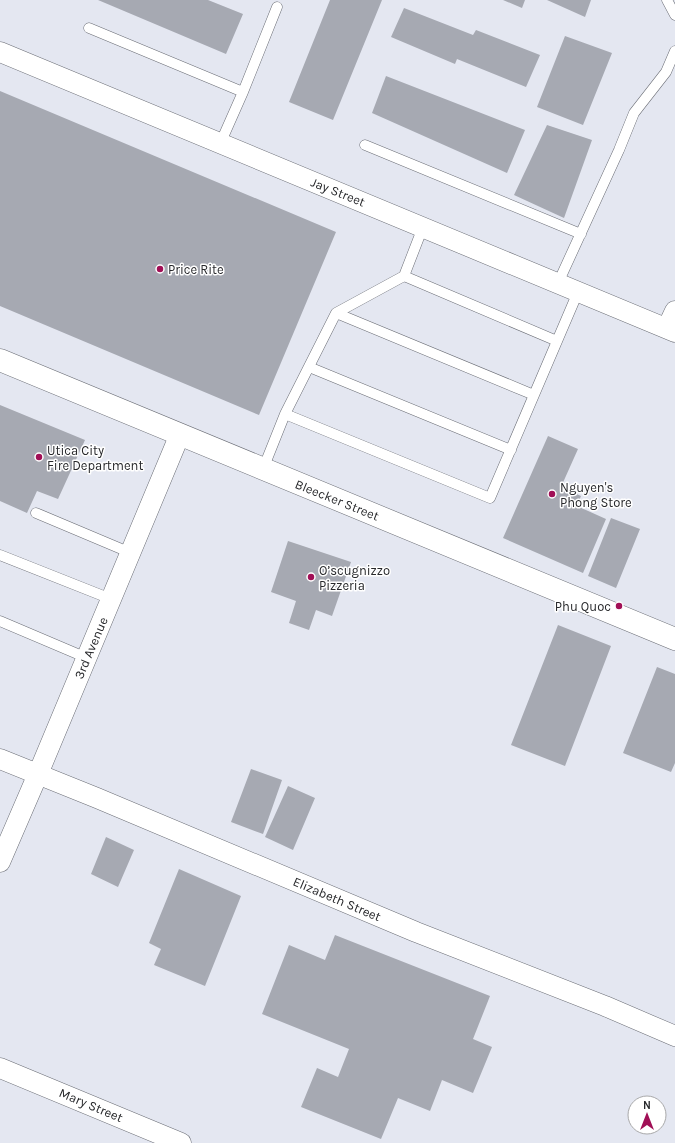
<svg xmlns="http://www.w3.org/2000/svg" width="675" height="1143" font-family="Karla,sans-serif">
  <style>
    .building { fill: #a6a9b2 }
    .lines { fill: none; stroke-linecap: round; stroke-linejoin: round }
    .lane-casing { stroke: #6a6d75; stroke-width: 11 }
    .street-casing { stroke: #6a6d75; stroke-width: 21 }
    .secondary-casing { stroke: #6a6d75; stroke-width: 23 }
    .lane { stroke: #fff; stroke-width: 10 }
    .street { stroke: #fff; stroke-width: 20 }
    .secondary { stroke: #fff; stroke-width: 22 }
    .poi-dot { fill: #a10f56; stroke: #fff; stroke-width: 1.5 }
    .labels { text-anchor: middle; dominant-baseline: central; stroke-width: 3; stroke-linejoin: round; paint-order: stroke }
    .street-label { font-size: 13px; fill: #27282b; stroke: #fff }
    .poi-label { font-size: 13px; fill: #27282b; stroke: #fff; text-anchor: start }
  </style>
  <rect width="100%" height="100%" fill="#e4e7f1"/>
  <path class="building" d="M98,0H208L243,14L226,54Z
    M330,0H382L333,120L289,102Z
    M503,0H525L522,8Z
    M547,0H591L585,17Z
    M404,8L473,35L476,30L540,55L526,87L457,59L455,64L391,37Z
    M565,36L612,53L583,125L537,107Z
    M386,76L525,130L507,173L372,113Z
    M0,91L336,232L259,415L0,306Z
    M547,125L592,140L564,218L514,195Z
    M0,405L85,440L58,499L37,491L27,513L0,501Z
    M548,436L578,449L561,487L581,496L577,506L606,519L583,573L503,538Z
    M611,518L640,529L616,588L588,576Z
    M288,541L351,562L332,616L316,610L309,630L289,623L296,601L271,592Z
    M558,625L611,646L565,766L511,745Z
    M657,667L675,674V763L671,772L623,753Z
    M251,769L282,780L263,834L231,822Z
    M288,786L315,798L293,850L265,837Z
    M106,837L134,850L118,887L91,874Z
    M179,869L241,896L205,986L154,965L161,949L149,943Z
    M335,935L490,996L473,1039L492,1047L473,1093L442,1080L430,1111L398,1098L381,1139L301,1107L317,1068L338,1077L349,1049L262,1014L289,945L325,960Z"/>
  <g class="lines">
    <g class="lane-casing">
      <path id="lane" d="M667,0L675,15
        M89,28L243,92
        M220,144L243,92L277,7
        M365,145L581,234
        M423,227L404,276L557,341
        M558,283L619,150L634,113L666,72L675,51
        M336,313L534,395
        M309,367L511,450
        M285,414L336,313L404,276
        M263,469L285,414L490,498L578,292
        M36,513L131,553
        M0,555L111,599
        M0,621L87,658"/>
    </g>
    <g class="street-casing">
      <path id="street" d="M0,52L675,332
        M667,328L675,311
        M0,759L97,798L416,932L605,1006L675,1036
        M0,862L38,774L180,434
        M0,1068L181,1143"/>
    </g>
    <g class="secondary-casing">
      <path id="secondary" d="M0,360L675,639"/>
    </g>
    <use href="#lane" class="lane"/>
    <use href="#street" class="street"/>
    <use href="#secondary" class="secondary"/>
  </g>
  <g class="poi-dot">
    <circle cx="160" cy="269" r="4"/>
    <circle cx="39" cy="457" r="4"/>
    <circle cx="552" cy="494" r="4"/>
    <circle cx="311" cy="577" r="4"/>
    <circle cx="619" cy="606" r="4"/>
  </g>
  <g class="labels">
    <g class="street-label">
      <text transform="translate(338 192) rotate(22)">Jay Street</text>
      <text transform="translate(337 500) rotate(22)">Bleecker Street</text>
      <text transform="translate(91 648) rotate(-67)">3rd Avenue</text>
      <text transform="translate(337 899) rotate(23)">Elizabeth Street</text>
      <text transform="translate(91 1105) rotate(23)">Mary Street</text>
    </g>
    <g class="poi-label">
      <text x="168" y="269">Price Rite</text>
      <text x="47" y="450">Utica City<tspan x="47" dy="15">Fire Department</tspan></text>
      <text x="560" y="487">Nguyen's<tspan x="560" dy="15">Phong Store</tspan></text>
      <text x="319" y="570">O’scugnizzo<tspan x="319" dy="15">Pizzeria</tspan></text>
      <text x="611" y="606" text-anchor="end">Phu Quoc</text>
    </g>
  </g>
  <g transform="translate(647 1115)"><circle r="19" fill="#ffffff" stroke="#a9a9aa"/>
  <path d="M0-3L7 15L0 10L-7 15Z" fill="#a10f56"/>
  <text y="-6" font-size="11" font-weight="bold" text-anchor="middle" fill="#27282b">N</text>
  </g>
</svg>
